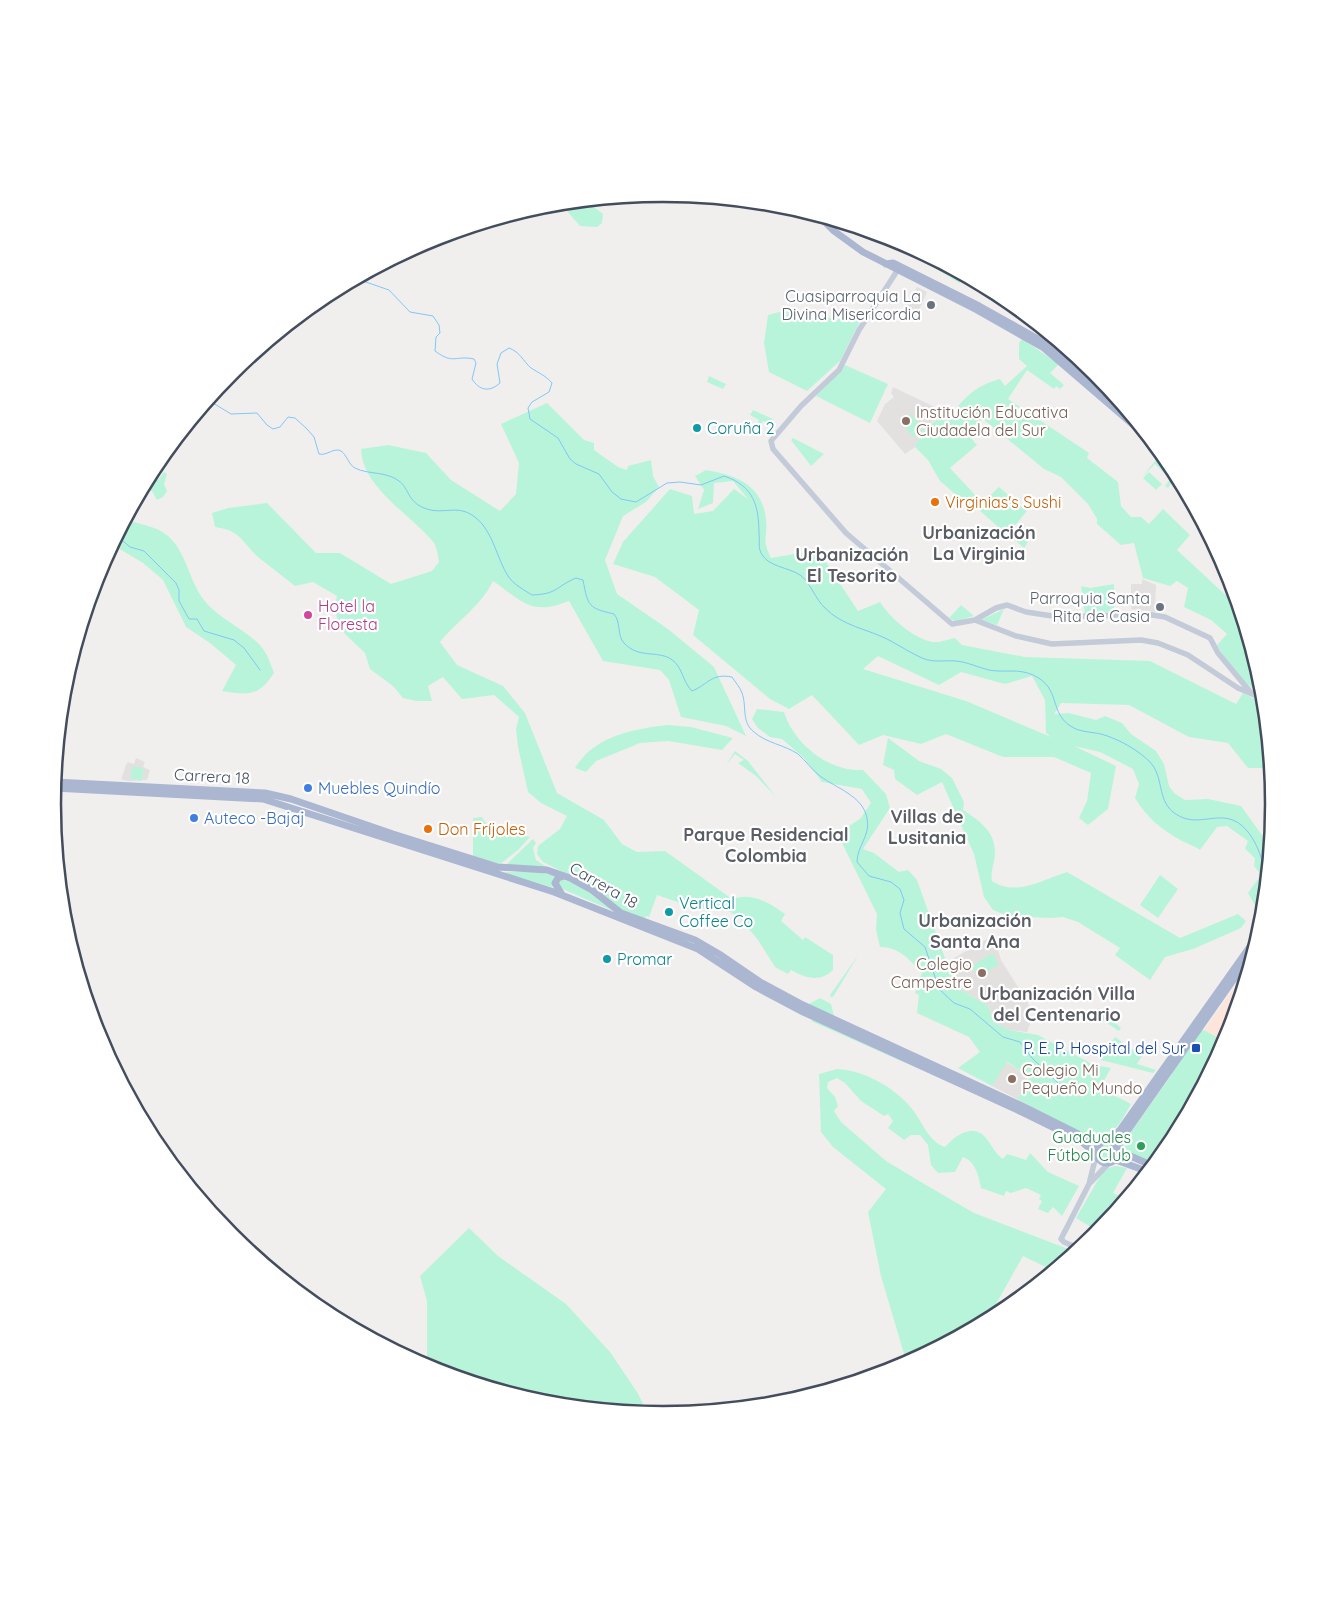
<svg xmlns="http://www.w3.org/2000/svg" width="1327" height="1609" font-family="Quicksand,sans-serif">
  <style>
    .education { fill: #e3e0e0 }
    .medical { fill: #fee5dc }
    .green { fill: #b8f4da; fill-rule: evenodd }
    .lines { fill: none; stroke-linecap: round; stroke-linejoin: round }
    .stream { stroke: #80c7f6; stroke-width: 1 }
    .minor { stroke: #c3cad8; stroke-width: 5.5 }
    .major { stroke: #abb7d1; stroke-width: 7 }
    .worship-dot { fill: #6b7280; stroke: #fff; stroke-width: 2 }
    .education-dot { fill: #8d6e63; stroke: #fff; stroke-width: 2 }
    .culture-dot { fill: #0f9aa8; stroke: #fff; stroke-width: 2 }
    .food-dot { fill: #e8710a; stroke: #fff; stroke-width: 2 }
    .hotel-dot { fill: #d1479c; stroke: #fff; stroke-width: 2 }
    .shop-dot { fill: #3f7fe0; stroke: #fff; stroke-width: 2 }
    .transit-dot { fill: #1a4fb4; stroke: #fff; stroke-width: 2 }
    .leisure-dot { fill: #2e9e5b; stroke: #fff; stroke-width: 2 }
    .labels { text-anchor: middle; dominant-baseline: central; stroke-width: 4.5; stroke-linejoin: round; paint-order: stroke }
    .worship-label { font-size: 16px; fill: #5b616d; stroke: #fff; text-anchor: end }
    .education-label { font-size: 16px; fill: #785e54; stroke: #fff; text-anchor: start }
    .culture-label { font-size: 16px; fill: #0d838f; stroke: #fff; text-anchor: start }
    .food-label { font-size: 16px; fill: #c56008; stroke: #fff; text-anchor: start }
    .hotel-label { font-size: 16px; fill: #b23c85; stroke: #fff; text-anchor: start }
    .street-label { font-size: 16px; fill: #444d5e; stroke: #fff }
    .shop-label { font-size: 16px; fill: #366cbe; stroke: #fff; text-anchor: start }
    .transit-label { font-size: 16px; fill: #164399; stroke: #fff; text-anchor: end }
    .leisure-label { font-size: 16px; fill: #27864d; stroke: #fff; text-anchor: end }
    .neighbourhood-label { font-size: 18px; font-weight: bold; fill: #5a5d64; stroke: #fff }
    .rim { fill: none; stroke: #444d5e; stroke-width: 2.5 }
  </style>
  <rect width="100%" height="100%" fill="#f1efee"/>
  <path class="education" d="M917,287L927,292L917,314L904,307Z
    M893,387L943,411L942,417L928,424L915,447L905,454L877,421L885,404L894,397L891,393Z
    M1142,579L1156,585L1155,612L1131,609V584H1142Z
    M136,758L145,762L143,767L150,770L147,780L127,781L121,779L126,765L128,762L134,764Z
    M994,935L1001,960L1028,1003L1032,1019L1027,1032L1009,1030L994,1022L988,1006L955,986L954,958Z
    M1006,1062L1030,1077L1017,1099L992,1086Z"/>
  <path class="medical" d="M1250,966L1228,1039L1226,1042L1204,1030Z"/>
  <path class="green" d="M586,201L603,214L602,223L597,227L580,226L561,204Z
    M933,259L964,276L959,283L930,265Z
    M783,311L806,312L815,318L826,315L836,322L844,311L860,321L840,361L807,391L769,372L764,343L768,315Z
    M1022,339L1059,364L1050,373L1064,385L1060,389L1056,386L1054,389L1027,370L1008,399L1089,453L1087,458L1118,482L1121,506L1131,517H1141L1149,524L1163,509L1190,535L1177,550L1231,600L1237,601L1263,686L1264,696C1247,688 1226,662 1217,645L1227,634L1211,620L1184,607L1188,588L1177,581L1170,586L1143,578L1134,543L1121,545L1097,524V519L1088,504L1061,477L1044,469L983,419L965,431L977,445L950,468L977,497L968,505L940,481L928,460L915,447L926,427L942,417L943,411L951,415C966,396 975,386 1000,379L1005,386L1027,366L1019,359V343Z
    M845,365L888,384L870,423L816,396Z
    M709,376L726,384L723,389L707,382Z
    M547,403L584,440L594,443V450L618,467L627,470L628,466L651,460L653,476L659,487L646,502L623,516L605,560L617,594L668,629L714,667L746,736L726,726L681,717L669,680L660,670L603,661L569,601C531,616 523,602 493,581C481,606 458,620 440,642L457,665L503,686L525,713L557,793L604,820L622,844L637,852L665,851L732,899C752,892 768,902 785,914L781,921L803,940L805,937L833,955V970C819,983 806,978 791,970L788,974L775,967L758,940L739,917L728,911L689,906L657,895L649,917L646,916L644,919L627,913L565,873L543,862L537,854L538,846L560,829L567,816L541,803L528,792L518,747L516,729L519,717L494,695L462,699L443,677L428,686L432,701H416L403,698L393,686L370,669L365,653L345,634L337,619L335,606L337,596L313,582L295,586C283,576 270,567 258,557C242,542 240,530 215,527L212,513L228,508L267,503L316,553H340L391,584L432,571L439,562C438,556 437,548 434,543C413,516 362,488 361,449L388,445L426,453L451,480L500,511L516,494L519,463L501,424Z
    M753,410L773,419L770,425L763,421L760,427L757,425L759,420L750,415Z
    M911,414L923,429L913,437L901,422Z
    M793,438L824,454L811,466L791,440Z
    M1160,455L1168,461L1177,475L1168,488L1165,486L1170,479L1155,464L1142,477Z
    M706,470C736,475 763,485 766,520C768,540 761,537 771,558L818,550L858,611L880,602C890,618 913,638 932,642C939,643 949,639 955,638L962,645L1025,657L1150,661L1236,704L1243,693L1264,704L1262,714L1266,715L1271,768H1248L1228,743L1189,737L1129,705L1061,703L1054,714L1069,713L1096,720L1105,716L1122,723L1131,734L1156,751L1164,764L1169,786L1174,793L1185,800L1208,799L1241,806L1270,846L1265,902L1256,907L1248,893L1261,875L1254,866L1255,858L1245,849L1248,841L1227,826L1217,827L1200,850C1195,846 1188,844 1182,841C1162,830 1147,818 1135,798L1139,784L1133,769L1100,752L1074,746L1116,766L1108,809L1088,825L1079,818L1087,801L1091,773L1054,757H1003L946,734L921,744L883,735L859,745L812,695L789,709L770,699L693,635L699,610L655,577L613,564L623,542L670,489L692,496L694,514L713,511L734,489L748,499L733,481L714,483L713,503L698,509L704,490L695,476ZM878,656L939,685L961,672L1005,684L1032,676L1045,700L1046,733L1051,737L966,701L863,669Z
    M164,472L167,474L164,484L167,491L163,497L157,500L152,491H142L150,479L158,480Z
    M1149,472L1162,484L1156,490L1143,478Z
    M999,487L1027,511L1007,535L977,508Z
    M126,519C141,526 156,525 168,536C187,553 189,581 204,600C218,619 255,634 265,652C269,658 271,666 274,673C258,697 249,695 222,691L236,665L210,643L186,627L163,580L143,563L113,545Z
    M1022,532L1027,537L1025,539L1028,542L1024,548L1015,540Z
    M1114,584V611L1085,614L1081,586L1090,588Z
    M961,605L974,616L955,621L949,618Z
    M1004,609L997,625L981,620Z
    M757,709L784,712C794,744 829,772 863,770L886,794L890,808L863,849L874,853L899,872L908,870L917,880L955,986L988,1006L994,1022L1009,1030L1038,1035L1094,1065L1111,1068L1100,1088L1131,1104C1125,1114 1119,1129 1107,1134C1085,1142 1038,1109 1017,1099L1030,1077L1007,1062L992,1086L958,1068L980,1052L969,1037L917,1013L919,995L915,993L919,984L917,982L922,974C912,961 898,946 880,947L876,930L877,914L842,843L849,826L860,819L871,803L862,789L822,782L804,758L782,739L770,737L758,728L752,719Z
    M668,725L691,727L733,738L722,750L668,741L640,743L596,761L586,772L575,768C594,736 633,729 668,725Z
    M888,738L919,761L941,769L952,778L964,802L963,810C980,821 995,831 995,853C995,863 990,871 992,881C1016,897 1042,880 1067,872L1180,938L1238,914L1246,921L1241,928L1193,949L1165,957L1150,980L1115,955L1120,948L1078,922L1063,917L1051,918L1008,916L993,910L984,897L974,854L942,782L917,795L895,779L894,770L883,765Z
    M735,751L748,761L776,797L756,776L738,763L744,760L735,754L726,765Z
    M133,766L144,769L141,781L130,778Z
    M482,817C498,845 507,831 530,837L518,850L500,864L473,856V818Z
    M533,839L536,843L533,848L536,860L548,868L506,865Z
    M507,872H536L557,876L555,888L503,873Z
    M1160,875L1178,889L1158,918L1140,905Z
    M560,879C581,883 599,899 616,912L560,888L558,881Z
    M992,953L999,964L979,977L972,966Z
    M859,954L833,997H831L830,995Z
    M820,998L831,1004L834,1016L807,1005Z
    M1098,1008L1121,1028L1119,1031L1093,1014Z
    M813,1020L980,1096L811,1021Z
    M1200,1028L1226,1042L1171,1144L1154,1165C1143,1159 1124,1156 1124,1142L1172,1074L1170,1071Z
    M1115,1037L1142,1056L1137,1064L1156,1070L1153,1073L1101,1060L1100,1057Z
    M837,1069C864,1070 896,1088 913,1110C923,1123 928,1141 945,1147C955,1136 973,1122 986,1138C992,1145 995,1154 1003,1159L1007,1154L1026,1160L1030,1153L1048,1172L1079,1186L1062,1216L1053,1207L1048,1213L1038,1209L1042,1201L1039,1199L1041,1195L1026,1188L1011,1193L1006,1191L1004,1196L981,1188C979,1176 975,1161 963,1157L955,1172L938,1173L931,1165L928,1145L920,1135H911L904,1140L888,1128L893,1121L888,1114L884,1116L861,1101L845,1083L837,1078L828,1082L827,1088L835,1097L838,1106L834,1111L841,1122L886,1161L926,1185L974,1213L1076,1252L1054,1271L1023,1256L986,1322L907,1364L881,1276L868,1212L886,1189L833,1147L821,1132L819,1074Z
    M1100 1152a8 8 0 1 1 16 0a8 8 0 1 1-16 0Z
    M1116,1166L1127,1168L1113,1193L1126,1199L1099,1232L1076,1218L1102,1173L1108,1168Z
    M469,1228L498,1256L566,1304L610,1352L637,1392L647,1411L651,1414L544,1404L427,1367V1301L420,1276Z"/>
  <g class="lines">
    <path class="stream" d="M357,279L389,290L410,312L433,316L439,325L440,333L436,337L435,351C454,365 455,355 474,359L476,363L472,379C479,390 489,393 500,383L497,364L501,353L509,348C520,352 523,361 531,368C539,373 546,376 552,383L549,392L532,402L528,408L530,419L558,438L570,459L576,464L599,474L612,492L621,499L636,502L667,483L680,482L701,485L724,476C754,486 759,506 759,535C760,541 758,547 761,553C768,567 788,567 800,575C811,583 815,599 825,608C842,626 868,629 889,640C900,646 911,653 922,658C933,663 945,660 956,661C967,662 977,667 989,670C1004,673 1018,668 1033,675C1062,688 1048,713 1072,727C1080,732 1092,732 1101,734C1119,739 1138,750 1150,762C1164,777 1157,799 1173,812C1191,826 1206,817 1224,818C1252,820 1265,861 1266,883
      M207,402L213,403L231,414L257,413L267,425L273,429L280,427L288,417L295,418L307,429L314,437L319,454C327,456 334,447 341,451C347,455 348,464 355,468C369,475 386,471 399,481C409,488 407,501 424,508C446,517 461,499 483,525C495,541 498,560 508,576C513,584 524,590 532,595C558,594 555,587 576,578L583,580C588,606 588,608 614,614C621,622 617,636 624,643C639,659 656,650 671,659C683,667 682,681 692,691C709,684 711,673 732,677C735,682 740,687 742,693C747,706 741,722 754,732C766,743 785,745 798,754C806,761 812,770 820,776C836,788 863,796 867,818C871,835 857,846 857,862L869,876L891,882L900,889L904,900L900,913L904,929L925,947L939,989L954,1003L970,1009L1003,1037L1020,1042L1032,1058L1059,1084L1076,1088
      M117,536L130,547L144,551L176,583L179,590V601L189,619H197L204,631L234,640L244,648L260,670"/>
    <path class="minor" d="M897,271L859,330L839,370L801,406L771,441L773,449L846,533L952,624L975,620L996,608L1007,605L1026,612L1059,617L1146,614L1165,617L1210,638L1218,653L1252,694
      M975,620L1016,636L1052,644L1141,640L1158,643L1188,655L1238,688L1264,699
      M1091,1182L1108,1164
      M1080,1249L1064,1242L1061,1239L1089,1184L1096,1156"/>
    <path class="major" d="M820,217L834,231L863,252L977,310L1044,348L1151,440
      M886,264L893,263L979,306L1047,344L1130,415
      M55,782L265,793L291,799L393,834L498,867L547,870L570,878L592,890L621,913L695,940L719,954L760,982L803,1005L1020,1105L1086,1138L1101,1143
      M54,788L263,799L554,892L698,949L756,987L801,1011L1024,1113L1081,1141L1096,1154
      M561,893L555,883L558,878L564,876
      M1096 1152a11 11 0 1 1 22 0a11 11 0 1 1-22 0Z
      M1108,1141L1120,1130L1261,931
      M1118,1149L1121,1140L1255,949
      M1119,1151L1153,1166
      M1116,1160L1149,1172"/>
  </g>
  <g class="worship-dot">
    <circle cx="931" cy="305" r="5"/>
    <circle cx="1160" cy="607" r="5"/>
  </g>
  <g class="education-dot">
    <circle cx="906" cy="421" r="5"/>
    <circle cx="982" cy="973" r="5"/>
    <circle cx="1012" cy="1079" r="5"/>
  </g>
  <g class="culture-dot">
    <circle cx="697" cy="428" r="5"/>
    <circle cx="669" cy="912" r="5"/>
    <circle cx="607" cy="959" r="5"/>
  </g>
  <g class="food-dot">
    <circle cx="935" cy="502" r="5"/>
    <circle cx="428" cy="829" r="5"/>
  </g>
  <circle class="hotel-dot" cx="308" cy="615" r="5"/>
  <g class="shop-dot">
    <circle cx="308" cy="788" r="5"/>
    <circle cx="194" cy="818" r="5"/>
  </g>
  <rect class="transit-dot" x="1191" y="1043" width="10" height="10" rx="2.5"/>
  <circle class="leisure-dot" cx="1141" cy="1146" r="5"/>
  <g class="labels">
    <g class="worship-label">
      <text x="921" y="296">Cuasiparroquia La<tspan x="921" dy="18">Divina Misericordia</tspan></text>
      <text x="1150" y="598">Parroquia Santa<tspan x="1150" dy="18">Rita de Casia</tspan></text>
    </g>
    <g class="education-label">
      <text x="916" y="412">Institución Educativa<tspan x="916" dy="18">Ciudadela del Sur</tspan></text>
      <text x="972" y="964" text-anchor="end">Colegio<tspan x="972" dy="18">Campestre</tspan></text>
      <text x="1022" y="1070">Colegio Mi<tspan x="1022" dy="18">Pequeño Mundo</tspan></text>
    </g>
    <g class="culture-label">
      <text x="707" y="428">Coruña 2</text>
      <text x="679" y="903">Vertical<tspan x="679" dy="18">Coffee Co</tspan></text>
      <text x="617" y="959">Promar</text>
    </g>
    <g class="food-label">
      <text x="945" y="502">Virginias's Sushi</text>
      <text x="438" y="829">Don Fríjoles</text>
    </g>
    <g class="hotel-label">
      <text x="318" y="606">Hotel la<tspan x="318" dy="18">Floresta</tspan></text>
    </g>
    <g class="street-label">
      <text transform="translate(212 776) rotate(3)">Carrera 18</text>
      <text transform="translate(604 885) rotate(30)">Carrera 18</text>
    </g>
    <g class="shop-label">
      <text x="318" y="788">Muebles Quindío</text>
      <text x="204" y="818">Auteco -Bajaj</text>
    </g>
    <g class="transit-label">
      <text x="1186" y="1048">P. E. P. Hospital del Sur</text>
    </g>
    <g class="leisure-label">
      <text x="1131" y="1137">Guaduales<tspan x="1131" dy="18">Fútbol Club</tspan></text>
    </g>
    <g class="neighbourhood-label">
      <text x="979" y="532">Urbanización<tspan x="979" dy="21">La Virginia</tspan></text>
      <text x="852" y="554">Urbanización<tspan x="852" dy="21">El Tesorito</tspan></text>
      <text x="927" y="816">Villas de<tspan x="927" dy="21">Lusitania</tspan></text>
      <text x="766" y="834">Parque Residencial<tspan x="766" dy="21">Colombia</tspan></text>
      <text x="975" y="920">Urbanización<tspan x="975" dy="21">Santa Ana</tspan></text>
      <text x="1057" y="993">Urbanización Villa<tspan x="1057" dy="21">del Centenario</tspan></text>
    </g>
  </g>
  <path d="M0 0H1327V1609H0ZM61 804a602 602 0 1 1 1204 0a602 602 0 1 1-1204 0Z" fill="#fff" fill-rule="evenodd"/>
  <path class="rim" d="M61 804a602 602 0 1 1 1204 0a602 602 0 1 1-1204 0Z"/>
</svg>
